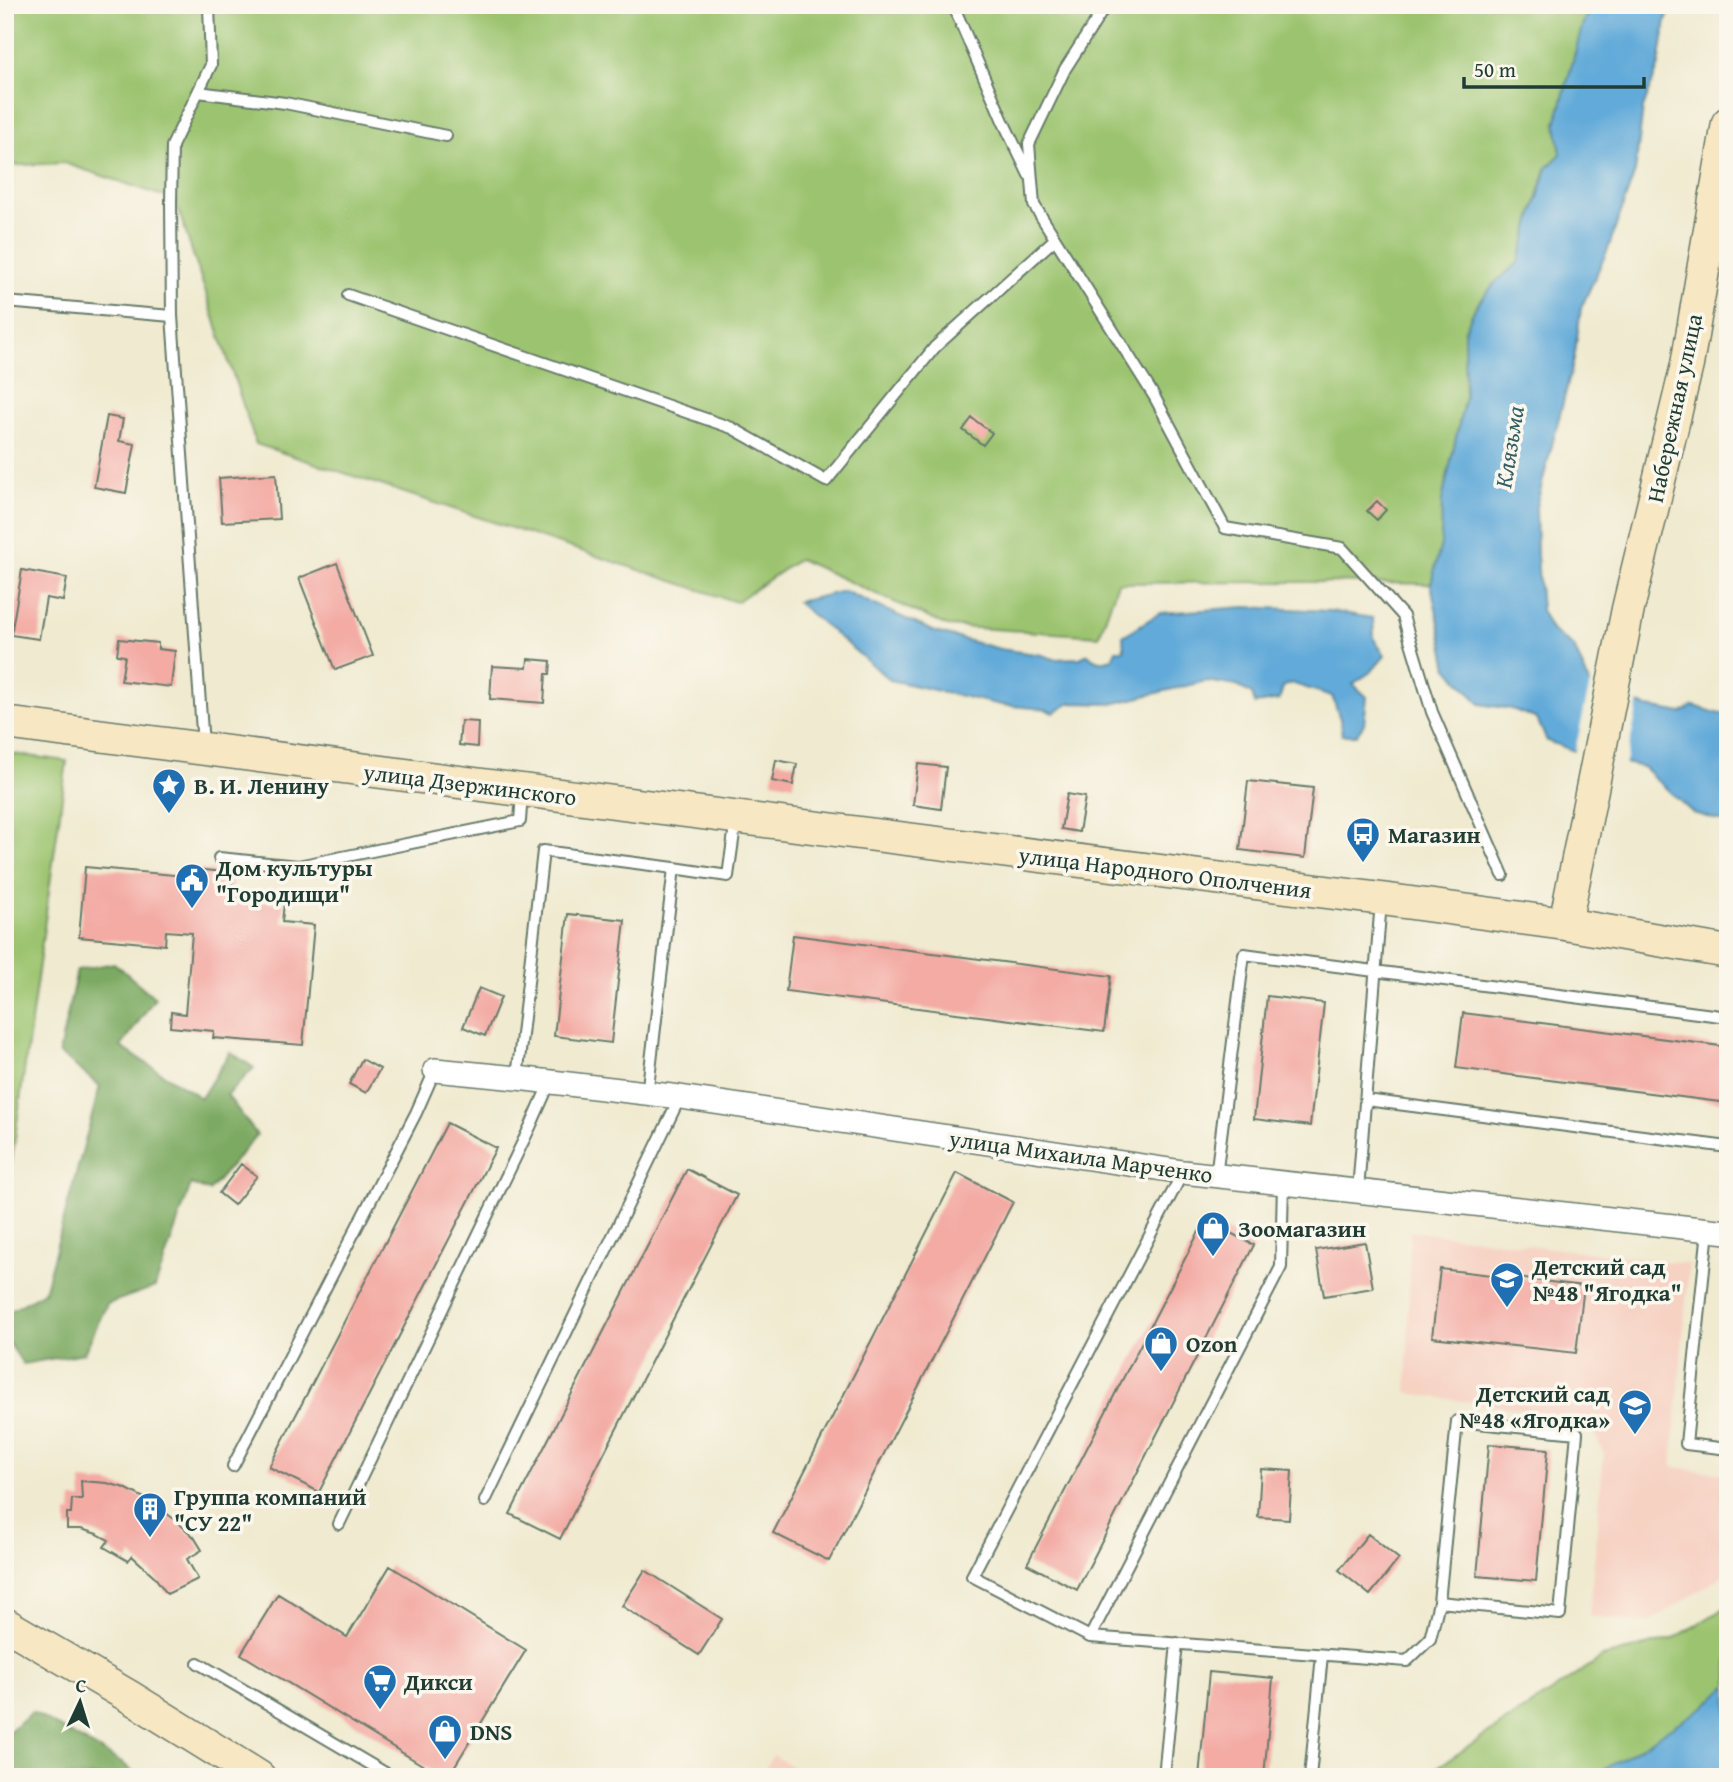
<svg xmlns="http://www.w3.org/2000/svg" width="1733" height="1782" font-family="'Gentium Book Plus',serif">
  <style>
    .built { fill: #f6d2c3 }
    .green { fill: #9cc470; stroke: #5e8052; stroke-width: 2 }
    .forest { fill: #7daa62; stroke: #4e744b; stroke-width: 2 }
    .water { fill: #62aad9; stroke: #407486; stroke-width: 2 }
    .pier { fill: #f0ead0 }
    .building { fill: #f3aba4 }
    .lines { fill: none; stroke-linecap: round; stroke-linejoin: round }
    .lane-casing { stroke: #687a6b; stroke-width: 14 }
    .street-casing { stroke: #687a6b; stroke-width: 26 }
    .secondary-casing { stroke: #687a6b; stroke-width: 35 }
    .lane { stroke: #fff; stroke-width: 10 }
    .street { stroke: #fff; stroke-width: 23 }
    .secondary { stroke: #f8e7c3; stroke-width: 32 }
    .labels { text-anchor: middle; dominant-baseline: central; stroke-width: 7; stroke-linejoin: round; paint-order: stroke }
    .street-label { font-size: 23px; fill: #1f3d34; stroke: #fbf7ec }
    .poi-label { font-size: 23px; font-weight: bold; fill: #1f3d34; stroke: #fbf7ec; text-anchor: start }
    .water-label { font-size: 24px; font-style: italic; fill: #335e66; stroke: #fbf7ec }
  </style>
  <rect width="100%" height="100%" fill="#fbf7ec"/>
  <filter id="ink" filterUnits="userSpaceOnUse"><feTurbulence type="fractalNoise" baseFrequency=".0143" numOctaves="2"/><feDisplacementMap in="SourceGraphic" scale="14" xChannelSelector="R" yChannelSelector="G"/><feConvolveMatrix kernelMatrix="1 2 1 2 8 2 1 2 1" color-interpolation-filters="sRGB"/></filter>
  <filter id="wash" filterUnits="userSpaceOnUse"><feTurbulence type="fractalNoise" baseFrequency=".00686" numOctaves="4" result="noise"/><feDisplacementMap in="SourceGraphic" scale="28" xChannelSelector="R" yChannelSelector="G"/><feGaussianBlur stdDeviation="1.57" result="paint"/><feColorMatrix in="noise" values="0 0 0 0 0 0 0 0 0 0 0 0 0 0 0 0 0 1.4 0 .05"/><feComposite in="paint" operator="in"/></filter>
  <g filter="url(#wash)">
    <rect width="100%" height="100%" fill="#f0ead0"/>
    <path class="built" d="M1410,1231L1689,1264L1672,1467L1728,1474V1568L1721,1577L1648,1623L1589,1616L1604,1454L1587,1419L1407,1393Z
      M773,1755L809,1777H760Z"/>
    <path class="green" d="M5,5H1591L1583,23L1556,123L1561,154L1546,168L1519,262L1495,283L1476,306L1464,332L1465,397L1442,501L1441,544L1431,584L1312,582L1118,583L1099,636L947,626L799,559L736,602L256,444L175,200L64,163L5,166Z
      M5,753L67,761L5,1210Z
      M1728,1606V1777H1423L1603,1657L1673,1639Z"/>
    <path class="forest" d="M114,963L155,998L121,1047L201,1098L230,1052L254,1068L227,1095L257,1135L209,1191L191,1184L155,1287L107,1304L84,1353L23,1364L5,1337V1314L44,1292L100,1086L59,1053L77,970Z
      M32,1712L124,1764L138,1777H5V1735Z"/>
    <path class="water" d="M1591,5H1673L1666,20L1659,65L1643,108L1635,172L1608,249L1581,308L1574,360L1536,507L1537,556L1541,610L1551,630L1574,647L1590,685L1604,694L1648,707L1682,713L1693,706C1705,708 1715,714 1728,715V823L1693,813L1643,767L1583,754L1547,741L1537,719L1512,709L1480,704L1448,668L1431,584L1441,544L1442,501L1465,397L1464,332L1476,306L1495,283L1519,262L1547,168L1561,154L1556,124L1583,23Z
      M844,591L935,632L1000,649L1042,655L1054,659L1080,658L1088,654C1095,662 1103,663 1112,659L1116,650H1124L1123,636L1160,613L1246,607L1330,611L1373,618L1374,639L1385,656L1372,671L1353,684L1367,697L1364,724L1356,735H1342L1340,719L1332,696L1291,683L1283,687L1279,700L1255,704L1252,694L1237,686L1206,681L1112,704L1071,703L1053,713L1045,709L1001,705L890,680L797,602Z
      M1728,1685V1777H1593L1705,1706Z"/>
    <path class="pier" d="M1591,679L1592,682L1605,691L1639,701L1625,767L1574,755Z"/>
    <g id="blocks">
      <path class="building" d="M107,416L123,419L119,441L135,444L126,493L94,487Z
        M972,418L992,433L983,445L963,430Z
        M276,474L279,519L222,522L219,478Z
        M1377,501L1386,510L1377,520L1367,511Z
        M337,563L373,656L335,670L299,578Z
        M22,570L67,578L63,601L46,598L39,639L11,635Z
        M119,639L158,643V649L175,651L171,687L121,681L125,656L117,655Z
        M528,659L551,661L550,674H546L544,703L490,699L492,666L527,668Z
        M461,721L478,722L477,747L459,745Z
        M776,760L797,764L793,785L772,781Z
        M918,764L946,767L941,809L913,805Z
        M1248,781L1313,788L1305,858L1240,850Z
        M1067,794L1085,797L1079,832L1061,829Z
        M85,867L185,876L186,868L233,873L231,898L284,903L282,922L314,925L303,1045L213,1038L214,1031L170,1027L171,1012L185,1014L192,933L166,931L165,945L79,937Z
        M568,914L625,920L611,1043L554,1036Z
        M793,935L1111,976L1104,1032L786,991Z
        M479,988L501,997L485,1036L463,1027Z
        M1267,996L1324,1003L1310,1126L1254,1119Z
        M1463,1013L1728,1047V1103L1456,1068Z
        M362,1059L380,1069L366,1093L349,1084Z
        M447,1123L496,1148L319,1492L269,1467Z
        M241,1164L257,1176L234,1205L219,1193Z
        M687,1169L737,1195L560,1539L510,1514Z
        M957,1173L1013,1202L829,1561L773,1533Z
        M1205,1220L1254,1245L1077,1590L1027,1564Z
        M1365,1242L1373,1288L1324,1296L1316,1250Z
        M1440,1269L1584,1286L1576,1353L1432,1337Z
        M1489,1444L1548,1449L1536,1581L1477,1576Z
        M1261,1469L1292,1471L1289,1519L1258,1517Z
        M81,1481L107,1483L125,1488L150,1501L174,1519L194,1537L202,1550L187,1559L198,1579L167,1594L154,1576L132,1556L128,1561L104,1547L109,1540L97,1534L81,1529H67V1513H71L72,1499H82Z
        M1368,1534L1399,1559L1370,1595L1339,1570Z
        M390,1566L526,1650L448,1777H442L241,1654L278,1594L347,1637Z
        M645,1570L722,1619L699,1655L622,1606Z
        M1209,1672L1273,1678L1264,1777H1199Z"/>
    </g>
  </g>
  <g filter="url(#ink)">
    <use href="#blocks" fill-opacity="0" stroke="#687a6b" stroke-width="2"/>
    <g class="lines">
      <g class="lane-casing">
        <path id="lane" d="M953,5L1003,121L1029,175
          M1106,5L1065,69L1029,144L1034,205L1154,396L1225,528L1342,548L1403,616L1432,712L1503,875
          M198,92L285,103L446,136
          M348,295L732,428L826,481L935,347L1055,239
          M5,302L172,316
          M203,745L172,316L171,203L172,146L211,65L209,5
          M219,858L298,866L520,821L522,793
          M674,868L728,876L736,819
          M517,1078L543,851L674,868L647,1095
          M1366,1100L1728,1147
          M1183,1172L972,1576L1090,1637L1407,1661L1430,1639L1439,1602L1457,1421L1577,1433L1560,1614L1439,1602
          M1216,1176L1244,954L1728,1017
          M1358,1191L1381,901
          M1708,1230L1686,1444L1728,1449
          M233,1466L416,1113L435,1070
          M485,1501L680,1097
          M339,1524L531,1125L550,1082
          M1090,1637L1281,1267L1283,1183
          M198,1663L392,1777
          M1164,1777L1177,1643
          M1310,1777L1322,1655"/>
      </g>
      <g class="street-casing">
        <path id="street" d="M435,1070L517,1078L680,1097L1183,1172L1728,1232"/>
      </g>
      <g class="secondary-casing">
        <path id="secondary" d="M5,723L614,802L1382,899L1565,924L1728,952
          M1565,924L1628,609L1687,365L1728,123
          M5,1624L130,1697L259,1777"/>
      </g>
      <use href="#lane" class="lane"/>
      <use href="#street" class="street"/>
      <use href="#secondary" class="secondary"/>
    </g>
  </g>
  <defs>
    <g id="sight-pin" transform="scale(1.75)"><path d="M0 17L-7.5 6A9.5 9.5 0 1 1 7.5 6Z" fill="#1f6fb2" stroke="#fbf7ec"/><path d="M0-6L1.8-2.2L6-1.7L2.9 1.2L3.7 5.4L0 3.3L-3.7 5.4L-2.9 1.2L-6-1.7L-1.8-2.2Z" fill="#fff"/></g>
    <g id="bus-pin" transform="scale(1.75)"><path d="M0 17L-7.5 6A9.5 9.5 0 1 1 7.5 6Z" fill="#1f6fb2" stroke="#fbf7ec"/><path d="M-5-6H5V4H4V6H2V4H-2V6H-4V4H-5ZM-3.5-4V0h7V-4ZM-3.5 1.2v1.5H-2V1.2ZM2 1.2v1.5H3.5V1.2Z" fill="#fff"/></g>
    <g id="civic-pin" transform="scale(1.75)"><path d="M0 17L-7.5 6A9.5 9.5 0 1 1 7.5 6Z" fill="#1f6fb2" stroke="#fbf7ec"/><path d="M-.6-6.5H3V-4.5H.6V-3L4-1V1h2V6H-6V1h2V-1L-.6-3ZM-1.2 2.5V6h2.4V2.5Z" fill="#fff"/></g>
    <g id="shop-pin" transform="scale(1.75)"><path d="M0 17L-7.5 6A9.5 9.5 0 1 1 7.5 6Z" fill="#1f6fb2" stroke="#fbf7ec"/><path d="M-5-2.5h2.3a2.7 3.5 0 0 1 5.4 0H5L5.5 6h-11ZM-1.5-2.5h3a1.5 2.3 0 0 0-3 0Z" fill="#fff"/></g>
    <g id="school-pin" transform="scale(1.75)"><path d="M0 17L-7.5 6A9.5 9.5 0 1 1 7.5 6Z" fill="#1f6fb2" stroke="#fbf7ec"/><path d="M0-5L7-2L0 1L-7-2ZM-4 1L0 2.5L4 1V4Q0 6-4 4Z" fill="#fff"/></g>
    <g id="building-pin" transform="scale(1.75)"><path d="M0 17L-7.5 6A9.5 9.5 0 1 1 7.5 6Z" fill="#1f6fb2" stroke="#fbf7ec"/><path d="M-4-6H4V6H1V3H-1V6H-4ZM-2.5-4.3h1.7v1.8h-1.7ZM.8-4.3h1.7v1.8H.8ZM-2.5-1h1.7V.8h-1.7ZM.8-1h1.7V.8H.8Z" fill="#fff"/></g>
    <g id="supermarket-pin" transform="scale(1.75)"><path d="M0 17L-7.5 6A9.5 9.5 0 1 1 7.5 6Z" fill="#1f6fb2" stroke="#fbf7ec"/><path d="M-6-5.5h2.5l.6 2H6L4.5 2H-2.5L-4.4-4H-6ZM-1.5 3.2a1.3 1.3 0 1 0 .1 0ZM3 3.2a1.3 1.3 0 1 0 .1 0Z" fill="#fff"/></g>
  </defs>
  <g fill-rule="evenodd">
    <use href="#sight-pin" x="169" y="785"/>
    <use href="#bus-pin" x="1363" y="834"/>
    <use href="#civic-pin" x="192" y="880"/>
    <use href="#shop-pin" x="1213" y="1228"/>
    <use href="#school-pin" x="1507" y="1279"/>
    <use href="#shop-pin" x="1161" y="1343"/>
    <use href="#school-pin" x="1635" y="1406"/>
    <use href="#building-pin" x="150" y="1509"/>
    <use href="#supermarket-pin" x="380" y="1681"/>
    <use href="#shop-pin" x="445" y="1731"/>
  </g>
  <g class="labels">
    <g class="street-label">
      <text transform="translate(1674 408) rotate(-78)">Набережная улица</text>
      <text transform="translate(470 784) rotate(7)">улица Дзержинского</text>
      <text transform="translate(1165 872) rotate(7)">улица Народного Ополчения</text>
      <text transform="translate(1081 1156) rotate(8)">улица Михаила Марченко</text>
    </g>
    <g class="poi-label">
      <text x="194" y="785">В. И. Ленину</text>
      <text x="1388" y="834">Магазин</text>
      <text x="216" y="867">Дом культуры<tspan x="216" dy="26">"Городищи"</tspan></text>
      <text x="1238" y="1228">Зоомагазин</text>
      <text x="1532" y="1266">Детский сад<tspan x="1532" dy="26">№48 "Ягодка"</tspan></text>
      <text x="1186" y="1343">Ozon</text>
      <text x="1610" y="1393" text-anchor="end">Детский сад<tspan x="1610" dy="26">№48 «Ягодка»</tspan></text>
      <text x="174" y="1496">Группа компаний<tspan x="174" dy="26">"СУ 22"</tspan></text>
      <text x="404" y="1681">Дикси</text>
      <text x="470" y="1731">DNS</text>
    </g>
    <g class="water-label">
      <text transform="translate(1509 447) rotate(-81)">Клязьма</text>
    </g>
  </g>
  <rect width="1733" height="1782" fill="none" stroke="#fbf7ec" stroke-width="28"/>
  <g transform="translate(80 1702) rotate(4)" stroke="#fbf7ec" stroke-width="5" paint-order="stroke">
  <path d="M0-5L12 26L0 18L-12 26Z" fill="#1f3d34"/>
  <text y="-10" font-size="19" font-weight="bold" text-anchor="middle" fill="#1f3d34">С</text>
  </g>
  <path d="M1464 77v10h180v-10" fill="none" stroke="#1f3d34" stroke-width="3.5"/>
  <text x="1474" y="77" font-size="21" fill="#1f3d34" stroke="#fbf7ec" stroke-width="5" paint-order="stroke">50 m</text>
</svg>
